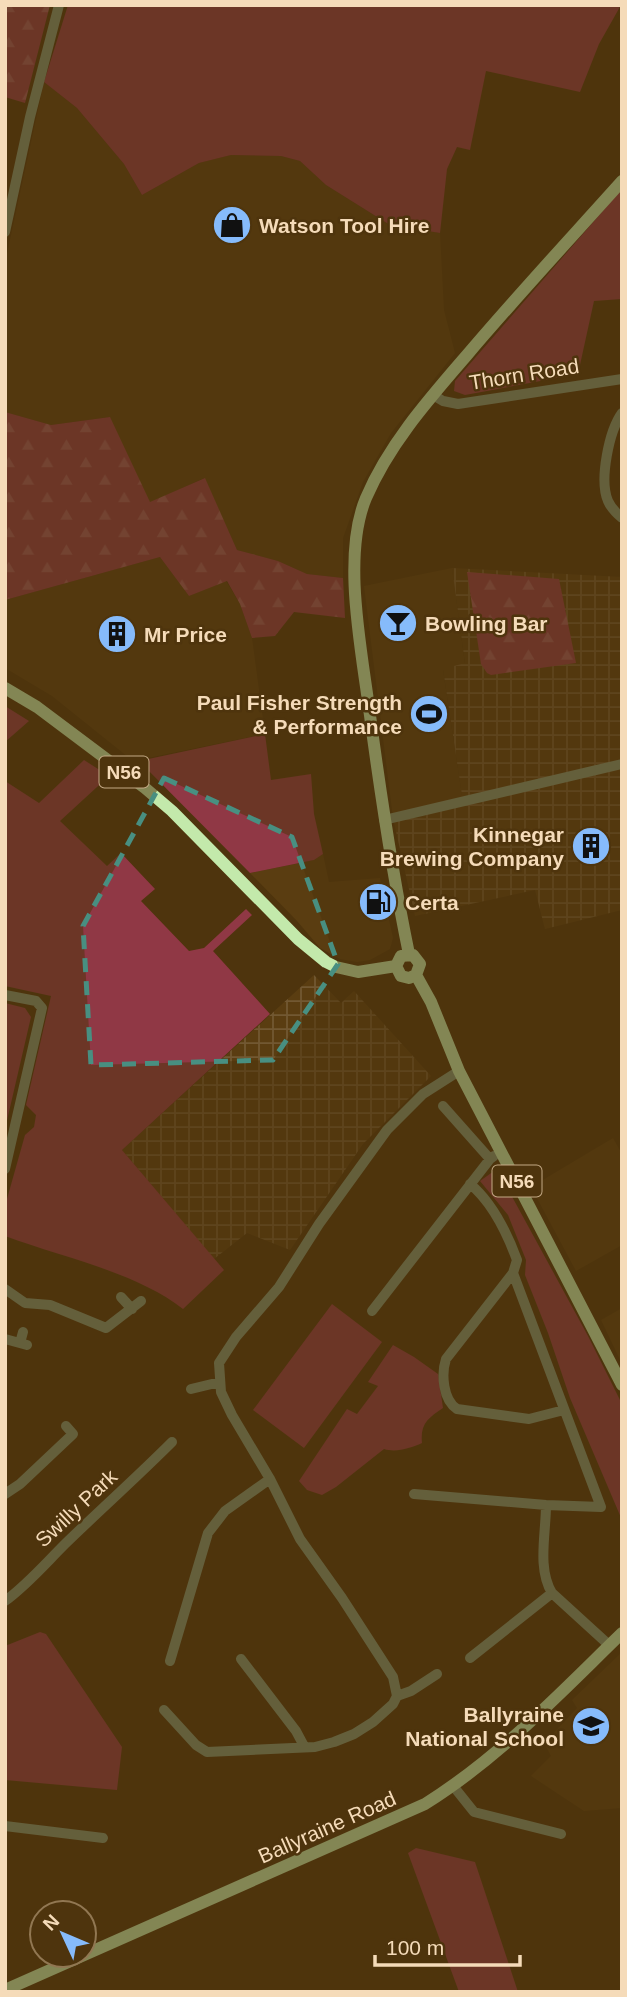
<svg xmlns="http://www.w3.org/2000/svg" width="627" height="1997" font-family="Arial,sans-serif">
  <style>
    .built { fill: #5a3d11 }
    .industrial { fill: url(#industrial-grid) }
    .grass { fill: #903845 }
    .forest { fill: url(#forest-firs) }
    .lines { fill: none; stroke-linecap: round; stroke-linejoin: round }
    .minor { stroke: #7f9274; stroke-width: 10 }
    .major { stroke: #c3e9ab; stroke-width: 12 }
    .marked { fill: none; stroke: #488f81; stroke-width: 5; stroke-dasharray: 14 9; stroke-linejoin: round }
    .labels { text-anchor: middle; dominant-baseline: central; stroke-width: 5; stroke-linejoin: round; paint-order: stroke }
    .shield { fill: #4e340d; stroke: #c3a985; stroke-width: 2 }
    .shield-label { font-size: 19px; font-weight: bold; fill: #f5dbb9 }
    .poi-label { font-size: 21px; font-weight: bold; fill: #f5dbb9; stroke: #4e340d; text-anchor: start }
    .street-label { font-size: 21px; fill: #f5dbb9; stroke: #4e340d }
  </style>
  <defs>
    <pattern id="industrial-grid" width="8" height="8" patternUnits="userSpaceOnUse" patternTransform="scale(1.75)"><rect width="8" height="8" fill="#5a3d11"/><path d="M0 4h8M4 0v8" fill="none" stroke="#725832"/></pattern>
    <pattern id="forest-firs" width="22" height="20" patternUnits="userSpaceOnUse" patternTransform="scale(1.75)"><rect width="22" height="20" fill="#903845"/><path d="M5 1l3.5 6h-7zM16 11l3.5 6h-7z" fill="#a0545e"/></pattern>
  </defs>
  <rect width="100%" height="100%" fill="#4e340d"/>
  <path class="built" d="M44,82L77,108L124,164L142,195L199,163L231,155L281,156L300,161L326,185L390,225L440,233L444,310L455,353L391,433L363,482L343,538V578L307,574L278,561L237,550L204,478L150,503L109,417L51,425L5,412V263Z
    M160,557L189,596L226,581L240,604L252,638L265,734L133,761L52,696L5,668V600Z
    M452,568L465,664L443,670L463,802L393,818L364,586Z
    M323,854L329,882L380,878L393,938L390,949L370,960L357,962L340,959L320,948L297,921L250,873L314,860Z
    M613,1138L622,1154V1245L576,1271L531,1187Z
    M622,1308V1364L601,1320Z
    M622,1652V1808L584,1811L531,1776L551,1756L544,1743L577,1708L572,1700Z"/>
  <path class="industrial" d="M452,568L622,577V910L545,929L535,890L415,916L393,818L463,802L443,669L465,663Z
    M314,975L341,1003L354,991L431,1076L363,1144L290,1250L247,1233L214,1259L122,1150Z"/>
  <path class="grass" d="M68,5H621L599,44L580,92L486,71L470,150L457,147L447,169L440,233L390,225L326,185L300,161L281,156L231,155L199,163L142,195L124,164L77,108L44,82Z
    M622,189V299L594,301L578,374L465,395L454,391L455,381Z
    M5,706L29,721L5,742Z
    M265,734L271,780L311,774L314,814L323,854L314,860L250,873L139,761Z
    M84,760L109,776L60,821L107,866L121,853L155,889L141,901L189,951L204,948L246,909L252,915L213,951L270,1014L122,1150L224,1270L183,1309C136,1272 61,1257 5,1236V1206L25,1135L34,1127L36,1115L26,1105L51,996L5,986V781L39,803Z
    M5,1003L25,1008L31,1017L5,1129Z
    M494,1171L503,1180L588,1336L622,1404V1520L570,1398L548,1333L525,1275L526,1260L508,1215L480,1181Z
    M332,1304L382,1342L304,1448L253,1410Z
    M393,1345L414,1357L438,1374L443,1408C428,1418 420,1424 422,1443C411,1448 396,1453 384,1449L336,1487L322,1495L307,1490L299,1481L347,1409L357,1414L378,1386L368,1382Z
    M40,1632L46,1634L122,1747L117,1790L5,1780V1646Z
    M416,1848L475,1862L518,1992H459L408,1853Z"/>
  <path class="forest" d="M5,5H50L25,103L5,97Z
    M5,412L51,425L110,417L150,502L205,478L237,550L278,561L307,574L343,578L345,618L294,612L275,636L252,638L240,604L227,581L189,596L160,557L5,600Z
    M467,572L559,579L576,663L491,675L487,673L481,664Z"/>
  <g class="lines">
    <path class="minor" d="M5,232L30,117L59,5
      M433,395L443,401L458,404L622,379
      M622,413C609,431 599,480 608,501C611,508 616,513 622,518
      M384,820L622,764
      M5,995L36,1001L42,1008L5,1169
      M443,1106L490,1159L494,1156
      M470,1184C492,1202 507,1233 517,1260L513,1273
      M5,1289L25,1303L50,1305L106,1328L141,1301
      M121,1297L132,1309
      M372,1311L490,1159
      M5,1339L27,1345
      M20,1343L23,1332
      M191,1389L220,1382
      M5,1494L20,1484L73,1434L66,1426
      M414,1494L546,1505L601,1507L513,1273L446,1359C441,1374 443,1400 457,1409L529,1419L564,1410
      M546,1505C546,1534 537,1568 552,1593L609,1645
      M5,1601C27,1585 45,1564 65,1544C100,1510 137,1477 172,1442
      M470,1658L552,1593
      M241,1659L296,1731L304,1746
      M170,1661L208,1533L225,1511L270,1479
      M397,1696L411,1691L437,1674
      M164,1710L196,1745L207,1752L315,1747L334,1742L354,1734L373,1722L393,1704L397,1696L393,1677L342,1598L300,1539L270,1479L232,1415L221,1392L219,1363L236,1337L279,1287L319,1224L387,1130L423,1094L459,1071
      M454,1787L474,1812L561,1834
      M5,1826L103,1838"/>
    <path class="major" d="M5,688L37,707L145,788L172,811L298,939L326,962L336,967L358,972L396,966
      M409,954C392,872 380,791 369,708C361,647 342,555 366,498C389,444 429,399 467,355C517,296 570,239 622,181
      M396,966L401,956L413,955L420,964L416,975
      M396,966L401,976L409,978L416,975
      M416,975L431,1002L459,1071L622,1385
      M5,1990L425,1804C500,1757 559,1694 622,1633"/>
  </g>
  <path d="M0 0H627V1997H0ZM164,778L292,837L338,964L273,1060L91,1065L83,926Z" fill="#4e340d" fill-opacity=".55" fill-rule="evenodd"/>
  <path class="marked" d="M164,778L292,837L338,964L273,1060L91,1065L83,926Z"/>
  <defs>
    <g id="shop-disc" transform="scale(2.0125)"><circle r="9.5" fill="#86bbfb" stroke="#4e340d"/><path d="M-5-2.5h2.3a2.7 3.5 0 0 1 5.4 0H5L5.5 6h-11ZM-1.5-2.5h3a1.5 2.3 0 0 0-3 0Z" fill="#111"/></g>
    <g id="bar-disc" transform="scale(2.0125)"><circle r="9.5" fill="#86bbfb" stroke="#4e340d"/><path d="M-6-5H6L.8 .8V4.5H3.5V6h-7V4.5H-.8V.8Z" fill="#111"/></g>
    <g id="building-disc" transform="scale(2.0125)"><circle r="9.5" fill="#86bbfb" stroke="#4e340d"/><path d="M-4-6H4V6H1V3H-1V6H-4ZM-2.5-4.3h1.7v1.8h-1.7ZM.8-4.3h1.7v1.8H.8ZM-2.5-1h1.7V.8h-1.7ZM.8-1h1.7V.8H.8Z" fill="#111"/></g>
    <g id="stadium-disc" transform="scale(2.0125)"><circle r="9.5" fill="#86bbfb" stroke="#4e340d"/><path d="M0-5a6.5 5 0 1 0 0 10a6.5 5 0 1 0 0-10ZM-3.5-1.8h7v3.6h-7Z" fill="#111"/></g>
    <g id="fuel-disc" transform="scale(2.0125)"><circle r="9.5" fill="#86bbfb" stroke="#4e340d"/><path d="M-5.5-6h7V0h2V4h1.3V-2.5L3-4.5l.8-.8L6-3V5H2.5V1h-1V6h-7ZM-4.2-4.7v3.2H.2V-4.7Z" fill="#111"/></g>
    <g id="school-disc" transform="scale(2.0125)"><circle r="9.5" fill="#86bbfb" stroke="#4e340d"/><path d="M0-5L7-2L0 1L-7-2ZM-4 1L0 2.5L4 1V4Q0 6-4 4Z" fill="#111"/></g>
  </defs>
  <g fill-rule="evenodd">
    <use href="#shop-disc" x="232" y="225"/>
    <use href="#bar-disc" x="398" y="623"/>
    <use href="#building-disc" x="117" y="634"/>
    <use href="#stadium-disc" x="429" y="714"/>
    <use href="#building-disc" x="591" y="846"/>
    <use href="#fuel-disc" x="378" y="902"/>
    <use href="#school-disc" x="591" y="1726"/>
  </g>
  <g class="labels">
    <g class="shield">
      <rect x="99.5" y="756.5" width="49" height="31" rx="5"/>
      <rect x="492.5" y="1165.5" width="49" height="31" rx="5"/>
    </g>
    <g class="shield-label">
      <text x="124" y="772">N56</text>
      <text x="517" y="1181">N56</text>
    </g>
    <g class="poi-label">
      <text x="259" y="225">Watson Tool Hire</text>
      <text x="425" y="623">Bowling Bar</text>
      <text x="144" y="634">Mr Price</text>
      <text x="402" y="702" text-anchor="end">Paul Fisher Strength<tspan x="402" dy="24">&amp; Performance</tspan></text>
      <text x="564" y="834" text-anchor="end">Kinnegar<tspan x="564" dy="24">Brewing Company</tspan></text>
      <text x="405" y="902">Certa</text>
      <text x="564" y="1714" text-anchor="end">Ballyraine<tspan x="564" dy="24">National School</tspan></text>
    </g>
    <g class="street-label">
      <text transform="translate(524 374) rotate(-9)">Thorn Road</text>
      <text transform="translate(76 1508) rotate(-43)">Swilly Park</text>
      <text transform="translate(327 1827) rotate(-24)">Ballyraine Road</text>
    </g>
  </g>
  <rect width="627" height="1997" fill="none" stroke="#f5dbb9" stroke-width="14"/>
  <g transform="translate(63 1934) rotate(314)"><circle r="33" fill="#4e340d" stroke="#917752" stroke-width="2"/>
  <path d="M0-5L12 26L0 18L-12 26Z" fill="#86bbfb"/>
  <text y="-10" font-size="19" font-weight="bold" text-anchor="middle" fill="#f5dbb9">N</text>
  </g>
  <path d="M375 1955v10h145v-10" fill="none" stroke="#f5dbb9" stroke-width="3.5"/>
  <text x="386" y="1955" font-size="21" fill="#f5dbb9" stroke="#4e340d" stroke-width="5" paint-order="stroke">100 m</text>
</svg>
